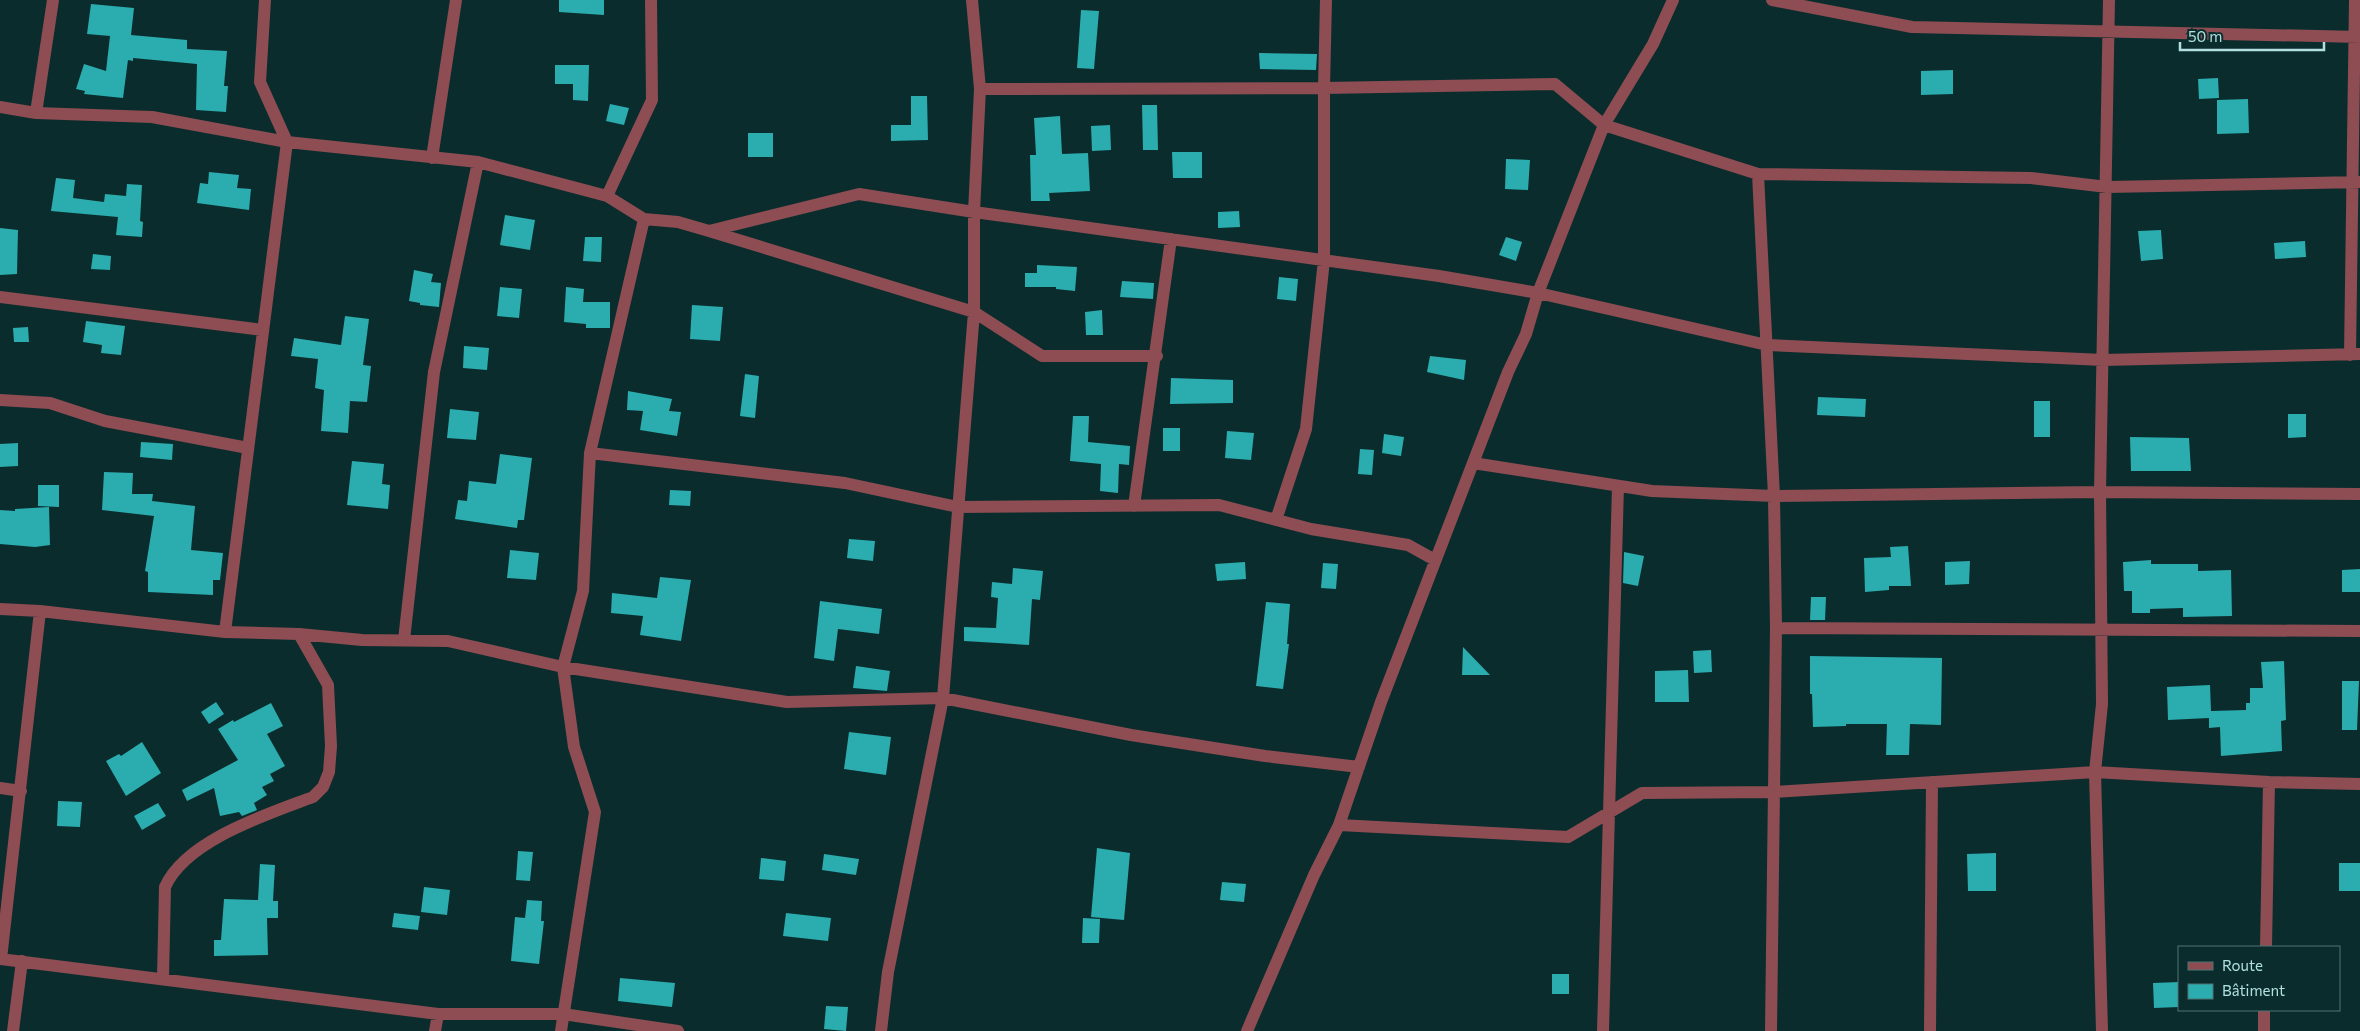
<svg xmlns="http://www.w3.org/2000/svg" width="2360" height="1031" font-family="Commissioner,sans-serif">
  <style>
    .building { fill: #2bacae }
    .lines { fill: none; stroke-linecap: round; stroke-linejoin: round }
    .street { stroke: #8d4d52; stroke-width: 12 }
  </style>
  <rect width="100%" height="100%" fill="#0b2c2d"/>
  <path class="building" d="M559,0H604V15L559,12Z
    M91,4L134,8L131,35L187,40V49L227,51L224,86H228L226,112L196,110L197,64L133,58V61L128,60L123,98L84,94L85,91L76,89L84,64L106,71L110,36L87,34Z
    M1081,10L1099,11L1094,69L1077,68Z
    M1259,53L1317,54L1316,70L1260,69Z
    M555,65H589L588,101L573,100V84H555Z
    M1953,70V94L1921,95V71Z
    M2218,78L2219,98L2199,99L2198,79Z
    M911,96H927L928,140L891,141V125H911Z
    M2248,99L2249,133L2217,134V100Z
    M610,104L629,108L624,125L606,121Z
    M1142,105H1157L1158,150H1143Z
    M1060,116L1062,154L1088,153L1090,191L1049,193L1050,201H1031L1030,155H1036L1034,118Z
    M1110,125L1111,150L1092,151L1091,126Z
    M748,133H773V157H748Z
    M1172,152H1202V178H1173Z
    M1506,159L1530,160L1528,190L1505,189Z
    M209,172L239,175L237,188L251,189L249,210L197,203L200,183L208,184Z
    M56,178L75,180L73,198L104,202L105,194L126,196L127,184L142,185L140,221L143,222L142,237L116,235L118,217L51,211Z
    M1239,211L1240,227L1218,228V212Z
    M505,215L535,220L530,250L500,245Z
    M0,228L18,230L17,274L0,275Z
    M2161,230L2163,259L2141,261L2138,231Z
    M585,237H602L601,262L583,261Z
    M1506,237L1522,242L1516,261L1499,255Z
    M2305,241L2306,257L2275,259L2274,243Z
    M93,254L111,256L110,270L91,269Z
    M1037,265L1077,267L1075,291L1056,289V287H1025V273H1037Z
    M414,270L433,274L431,282L441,283L439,307L420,305V303L409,301Z
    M1279,277L1298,279L1296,301L1277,299Z
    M1122,281L1154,283L1153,299L1120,297Z
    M500,287L522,289L519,318L497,316Z
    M566,287L584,289L583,302H610V328H586V324L564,322Z
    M692,305L723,307L720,341L690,339Z
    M1102,310L1103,335H1086L1085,312Z
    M345,316L369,319L363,365L371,366L367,402L350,401L348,433L321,431L324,390L315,388L318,359L291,356L294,338L341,345Z
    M86,321L125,326L121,355L101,353L102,345L83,342Z
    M28,327L29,342H14L13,328Z
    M464,346L489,348L487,370L463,368Z
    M1430,356L1466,360L1464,380L1427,372Z
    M745,374L759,376L755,418L740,416Z
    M1171,378L1233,380V403L1170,404Z
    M628,391L672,399L669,411L681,412L677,436L640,430L643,411L627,410Z
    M1818,397L1866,399L1865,417L1817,415Z
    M2034,401H2050V437H2034Z
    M450,409L479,412L476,440L447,438Z
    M2288,414H2306V437L2288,438Z
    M1073,416H1089L1088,442L1130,446L1129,465L1119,464L1118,493L1100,491L1101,464L1070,461Z
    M1163,428H1180V451H1163Z
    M1227,431L1254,433L1251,460L1225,458Z
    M1384,434L1404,437L1401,456L1382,453Z
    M2130,437L2189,438L2191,471H2131Z
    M141,442L173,444L172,460L140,457Z
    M18,443V466L0,467V444Z
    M1360,449L1374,450L1372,475L1358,474Z
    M500,454L532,458L524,520H518L517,528L455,519L458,500L467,501L469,481L496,484Z
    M352,461L384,464L382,484L390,485L388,509L347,505Z
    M104,472L133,473L132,494H153L152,501L195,506L191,550L223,553L220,580H213V595L148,592V572L145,571L154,516L102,510Z
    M38,485H59V507L38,506Z
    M670,490L691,491L690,506L669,505Z
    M49,507L50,545L35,547L0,544V510L15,511V509Z
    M849,539L875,541L873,561L847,558Z
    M1908,546L1911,586H1889V590L1865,592L1864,558L1891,557L1890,547Z
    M510,550L539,553L536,580L507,578Z
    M1624,552L1644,556L1638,586L1623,583Z
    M2151,560V564H2198V571L2231,570L2232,616L2183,617V608L2150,609V613H2132V591H2124L2123,562Z
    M1970,561L1969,584L1945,585V562Z
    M1245,562L1246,579L1217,581L1215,564Z
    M1323,563L1338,564L1336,589L1321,588Z
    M1013,568L1043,571L1040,600L1032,599L1029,645L964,641V627L996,628L998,598L991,597L992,582L1012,584Z
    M2360,569V592H2342V570Z
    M660,577L691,580L681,641L640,635L643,616L611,613L612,593L657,598Z
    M1811,597H1826L1825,620H1810Z
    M820,601L882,609L879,634L838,629L834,661L814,658Z
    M1266,602L1290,604L1287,644H1289L1283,689L1256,686Z
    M1463,647L1490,675H1462Z
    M1711,650L1712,672L1694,673L1693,651Z
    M1810,656L1942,658L1941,725L1910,724L1909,755H1886L1887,724H1846V726L1813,727L1812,694H1810Z
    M2284,661L2286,720L2281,721L2282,751L2221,756L2220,727L2209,728V718L2168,720L2167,687L2210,685L2211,711L2246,710V703H2250V688H2263L2261,662Z
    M856,666L890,671L887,691L853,688Z
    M1688,670L1689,702H1655V671Z
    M2342,681H2359L2357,730H2342Z
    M216,702L224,714L209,724L201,712Z
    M271,703L283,726L267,734L285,766L270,774L274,781L262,787L267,795L254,803L257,810L242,816L239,812L220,816L214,788L187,801L182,790L238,760L218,729L233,720L234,722Z
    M849,732L891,737L886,775L844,769Z
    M142,742L161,773L126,796L106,761L119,754L121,756Z
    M58,801L82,802L80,827L57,826Z
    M158,803L166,816L142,830L134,816Z
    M1097,848L1130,853L1124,920L1091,917Z
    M518,851L533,852L530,881L516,880Z
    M1996,853V891H1968L1967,854Z
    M824,854L859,859L856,875L822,870Z
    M761,858L786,861L784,881L759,879Z
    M2339,863H2360V891H2339Z
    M260,864L275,865L273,901H278V918H267L268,955L214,956V940H221L224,899L258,900Z
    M1222,882L1246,884L1244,902L1220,900Z
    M424,887L450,890L447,915L421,912Z
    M527,900L542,901L541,921H544L539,964L511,961L515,917L525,918Z
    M394,913L420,916L418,930L392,927Z
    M786,913L831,918L828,941L783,936Z
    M1083,918L1100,919L1099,943H1082Z
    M1552,974H1569V994H1552Z
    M620,978L675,983L672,1007L618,1001Z
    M2179,982V1007L2154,1008L2153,983Z
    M826,1006L848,1007L846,1031L824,1029Z"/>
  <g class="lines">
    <path class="street" d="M1772,0L1912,27L2360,37
      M980,89L1324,88L1326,0
      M0,107L36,113L152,117L287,142L478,162L607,196L644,219L678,222L709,231L859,194L974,212L1439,276L1538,293L1767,345L2103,360L2360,354
      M36,113L53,0
      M432,158L456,0
      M1758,174L1774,496L1776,628L1771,1031
      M607,196L652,100L651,0
      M709,231L974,312L1042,356H1157
      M0,297L263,330
      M2350,355L2355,0
      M0,400L50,403L105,421L248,448
      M590,453L845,483L958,507L1219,505L1311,529L1408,545L1435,560
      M1473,463L1652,491L1774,496L2100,492L2360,494
      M1134,506L1171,239
      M1276,520L1306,429L1324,260V88L1555,84L1604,125L1758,174L2031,178L2107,187L2360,182
      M0,609L40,611L225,632L299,634L362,640L448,641L563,667L787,702L943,698L1131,735L1265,756L1359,767
      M1776,628L2360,631
      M225,632L287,142L260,82L265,0
      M404,640L434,372L478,162
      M0,788L21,791
      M1339,825L1568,837L1642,793L1773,792L2095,772L2269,782L2360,784
      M2266,947L2269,782
      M0,959L438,1014H563L678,1031
      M1,959L40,611
      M163,978L165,887C186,840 268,814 313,797L323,787L329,772L331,746L328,685L299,634
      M13,1031L22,961
      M435,1031L438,1014
      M561,1031L595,812L574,747L563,667L583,591L590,453L644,219
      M881,1031L888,972L943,698L974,312V212L980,89L972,0
      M1247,1031L1314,875L1339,825L1381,702L1508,372L1526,334L1538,293L1604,125L1653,44L1673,0
      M1603,1031L1618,486
      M1930,1031L1932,782
      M2102,1031L2095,772L2102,704L2100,492L2109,0
      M2264,1031V1010"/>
  </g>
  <rect x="2178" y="946" width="162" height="65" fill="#0b2c2d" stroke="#4e7475"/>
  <rect x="2188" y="962" width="25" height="8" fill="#8d4d52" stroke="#4e7475"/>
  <text x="2222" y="971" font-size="15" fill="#b2e0e0">Route</text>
  <rect x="2188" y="984" width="25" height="15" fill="#2bacae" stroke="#4e7475"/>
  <text x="2222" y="996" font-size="15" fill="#b2e0e0">Bâtiment</text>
  <path d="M2180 42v8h144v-8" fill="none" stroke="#b2e0e0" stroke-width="2.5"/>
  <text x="2188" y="42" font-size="15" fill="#b2e0e0" stroke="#0b2c2d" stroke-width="4" paint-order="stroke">50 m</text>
</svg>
